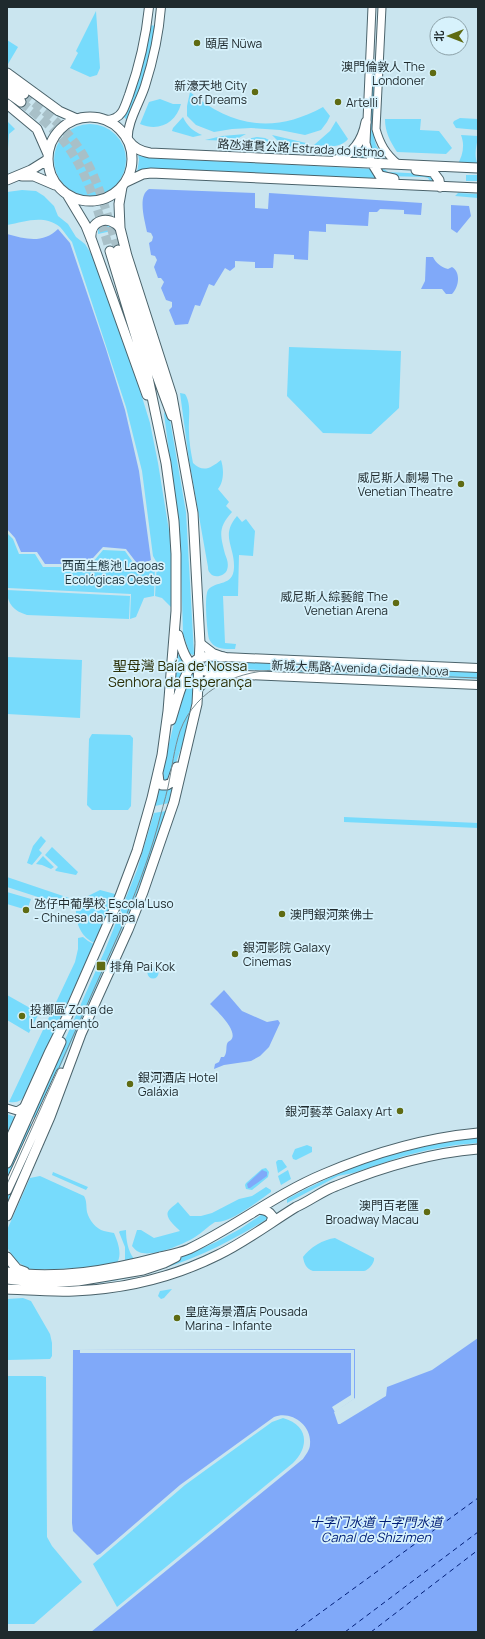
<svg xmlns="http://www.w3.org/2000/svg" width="485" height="1639" font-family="Manrope,'Noto Sans SC',sans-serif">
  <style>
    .green { fill: #77dbfc }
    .water { fill: #80a9f9 }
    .pier { fill: #cae5ef }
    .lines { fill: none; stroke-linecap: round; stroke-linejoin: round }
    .ferry { stroke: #001e78; stroke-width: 1; stroke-dasharray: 5 4; stroke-linecap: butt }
    .primary-tunnel { stroke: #a8c0c8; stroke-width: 9; stroke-dasharray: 9 4.5; stroke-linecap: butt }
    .tertiary-casing { stroke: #4b636b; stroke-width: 9 }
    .secondary-casing { stroke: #4b636b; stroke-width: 10 }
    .primary-casing { stroke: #4b636b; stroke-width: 11 }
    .tertiary { stroke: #fff; stroke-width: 7 }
    .secondary { stroke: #fff; stroke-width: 8 }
    .primary { stroke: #fff; stroke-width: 9 }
    .tram { stroke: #778b91; stroke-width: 1 }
    .poi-dot { fill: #5f6b13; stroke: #d7f2fc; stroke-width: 1.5 }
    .labels { text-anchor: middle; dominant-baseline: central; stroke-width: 3.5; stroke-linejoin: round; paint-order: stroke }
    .poi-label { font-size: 12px; fill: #1f2a2d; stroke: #d7f2fc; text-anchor: start }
    .street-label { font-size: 12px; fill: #1f2a2d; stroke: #d7f2fc }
    .park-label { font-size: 12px; fill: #1b3139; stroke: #d7f2fc }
    .water-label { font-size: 13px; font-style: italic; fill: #001e78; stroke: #d7f2fc }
    .quarter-label { font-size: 14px; fill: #2b3008; stroke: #d7f2fc }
  </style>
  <rect width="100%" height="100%" fill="#cae5ef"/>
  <path class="green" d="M96,11L100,68L97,75L90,77L70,68L78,53L76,51Z
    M149,25L157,26L140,90L128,121L123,116Z
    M7,40L18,47L8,64L7,63Z
    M373,62H375L376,64L374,138L376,145L384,158L374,157L369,147Z
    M190,92C232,127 274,134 323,107L330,116L327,122L321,130L305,135L280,130L251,128L232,129L214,132L196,125L187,116V106Z
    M160,99L173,104H181C176,123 159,132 140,124L149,102Z
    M183,117C187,126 193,131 202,135L193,137L172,131L173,128Z
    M460,118L478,119V130L456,128L453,123L454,121Z
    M385,119H421L420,130L439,131L452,148L446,154L397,152C390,141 385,132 385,119Z
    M7,121L15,129L9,134L7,163Z
    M336,121L348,139C340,149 326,146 314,145L330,131Z
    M54 160a36 36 0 1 1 72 0a36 36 0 1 1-72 0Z
    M246,134L233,141L205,140L222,136Z
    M272,135L306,143L301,148L282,145Z
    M461,135L478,136C477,146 473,154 478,165H457C463,156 465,145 461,135Z
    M257,137L265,138L275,143L240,142L246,139Z
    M364,143L365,152L367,158L353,157L359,151Z
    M138,154L151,158L374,169L377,179L137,173L139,160Z
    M378,168H383L388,172L427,174L433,176L437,181H430L428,178L424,177L386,176Z
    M466,175H478V181H466Z
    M22,190L36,191L44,196L54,206L58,216L68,224L76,237L85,244L92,255L135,374L150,423L158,463L171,543L172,608L162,598L155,596L157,563L153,556L142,471L126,407L72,242C68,238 64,231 60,227C43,214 25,222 7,225V192Z
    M458,193L478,194V198L455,196Z
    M105,224H111L116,230L98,234V229Z
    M289,347L401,351L399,408L371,434L323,433L287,396Z
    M180,393L185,394C192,405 188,419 189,431C189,442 191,453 193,463C203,473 211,468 221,460C224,469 224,482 218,489L229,502L226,506L232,512C218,528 220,534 225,554C227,559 229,564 227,570C225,576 214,579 210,573C208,571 208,569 208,567L189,460Z
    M165,411H167L170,420L186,512L194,654L193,655L190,654L183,634L180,534L164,414Z
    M237,516L242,522L246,519L255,531L253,556L239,555L238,596H223L225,643L236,644L235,649C225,649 214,650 209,639C207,631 204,597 208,590C216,580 233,587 234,568C235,546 220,536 237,516Z
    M7,533L13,539L19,554H35L43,567H74L93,562L103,550L125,551L137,568L155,565L154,596L144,598L136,617L130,619L131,594L8,588Z
    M7,590L130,596L129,619L27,615C14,611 7,604 7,590Z
    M176,651L187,668L174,696Z
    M7,657L82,660L80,718L7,714Z
    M210,661L478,672V679L213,668L205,665Z
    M193,674H195L196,694L187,738L181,748L170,780L166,781L163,779L164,764L179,703L191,675Z
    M92,734L130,735L133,738L131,806L128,810H92L87,805L89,739Z
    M175,784L169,803L155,806L159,787Z
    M166,811L161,830L129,913L37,1119L31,1116L105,950L137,870L154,813Z
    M344,817L478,823V828L344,822Z
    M41,836L46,841L39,850L42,853L32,865L27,863L33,846Z
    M52,847L78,872L76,875L56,871L55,870L58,867L45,855Z
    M43,856L54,867L51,869L42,865L36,864Z
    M7,877L72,899V908L7,887Z
    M100,890L119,895L96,944C78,936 75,920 76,902Z
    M7,892L31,899L27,910L7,904Z
    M83,937L88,941L94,944L26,1093C22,1101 18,1103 9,1102L75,962L78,949V938Z
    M147.5 973a5.5 5.5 0 1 1 11 0a5.5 5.5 0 1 1-11 0Z
    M7,995L39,1013L29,1033L7,1020Z
    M7,1114L15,1117L7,1133Z
    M28,1122L34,1127L37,1136L7,1203V1170Z
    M478,1137V1143L456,1145L428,1150L404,1156L353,1173L338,1176L287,1203V1199C329,1176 376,1156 423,1145C441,1142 460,1139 478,1137Z
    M307,1145L312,1147V1152L296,1160L293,1159L292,1156L295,1149Z
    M282,1160L287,1167L278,1173L276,1162L278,1160Z
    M266,1168L269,1172L268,1177L252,1190L246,1189L245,1185L246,1183L262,1169Z
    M288,1170L291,1179L281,1185L278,1176Z
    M53,1172L88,1187L86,1190L52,1175Z
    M40,1176L84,1196C87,1201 86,1206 87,1212C89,1220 96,1229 104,1231C107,1232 110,1232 114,1233C118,1242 123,1256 116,1264L83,1268L31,1270L16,1261L8,1249L7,1230L30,1178Z
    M266,1187L271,1190V1192C258,1201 230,1224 215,1222C208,1226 202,1233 195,1237C184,1244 152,1258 139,1252C136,1251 134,1248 132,1246L137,1230H141L154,1238L180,1231C175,1226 162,1216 170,1209C173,1206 175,1205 178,1202L190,1216H201L212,1213L239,1199L252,1196Z
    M264,1213L268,1218L267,1219C201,1260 141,1282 64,1286L160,1267L216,1242L240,1229Z
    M126,1230C126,1240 128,1251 134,1259L125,1261V1247L119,1232L120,1231Z
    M335,1238L374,1258C375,1262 369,1270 364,1271H313C306,1269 304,1263 303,1257C309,1248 324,1239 335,1238Z
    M172,1289L164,1298L161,1299L158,1296L160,1291Z
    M23,1298L31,1301L50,1334L52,1343V1356L50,1359L7,1360V1299Z
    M7,1376H42L46,1377L47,1537L52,1546L82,1582L34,1624H7Z
    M283,1418C308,1425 310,1446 293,1463L117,1607L93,1564L185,1485L272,1422Z"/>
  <path class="water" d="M149,189L255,193V208L268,209L269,193L422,203L421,215L404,214V210L380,209L377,212H369L368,226L326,224V232L309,231L308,260L294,259V255L274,254L273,268H255V262L235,261V267L230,271L225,268L214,286L209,284L200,306L195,305L188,324L175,325L169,310L172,307V302L166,300L161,288L164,282L161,278H158L154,267L157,260L155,256L151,255L149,243L152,241L153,237L151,233L147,232C145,221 137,196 149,189Z
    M451,205L469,206L471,216L457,233L451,229Z
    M58,229L70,243L106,349L125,410L139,471L151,560L139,566L126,549L103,547L93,558L73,564H45L37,552H21L15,538L7,529V234C25,239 43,244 58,229Z
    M426,257H433C436,263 441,267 448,269L452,267C461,272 459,287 452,294H446L442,289H421L425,281Z
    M224,990L242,1011L267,1022L278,1020L280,1023L269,1047L260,1056L251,1061L224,1065L214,1069L215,1064L219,1062L221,1057H224C228,1052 225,1046 228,1042C229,1041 230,1041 231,1040C239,1031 216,1010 210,1004Z
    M262,1170L267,1172V1176L250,1188H248L247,1184Z
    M478,1338V1632H91L303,1459C306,1454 310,1450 310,1444C312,1425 291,1410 274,1417L180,1485L100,1554L97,1555L73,1531L72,1523L73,1350L355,1349V1398L334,1412L338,1424H340L386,1396L387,1387L432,1370Z"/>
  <path class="pier" d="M80,1350H354V1399L335,1412L332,1407L351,1395V1353H80Z"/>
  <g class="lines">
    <path class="ferry" d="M294,1632L478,1498
      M345,1632L478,1532
      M371,1632L478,1550"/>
    <path class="primary-tunnel" d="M24,94C39,107 54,118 67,133C96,165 105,209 118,250
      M21,102C36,114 50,125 62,139C89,172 98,212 110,251"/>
    <g class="tertiary-casing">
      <path id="tertiary" d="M382,7L376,129C380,144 386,154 398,164
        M372,163L366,143L372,7
        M7,1108L17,1111L25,1106"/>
    </g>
    <g class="secondary-casing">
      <path id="secondary" d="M106,120C113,120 118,118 122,112C125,107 127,100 129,95C139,67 146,36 149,7
        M128,140C126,124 140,102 145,86C153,61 159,34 161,7
        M200,643L213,653L224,657L478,668
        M199,688L210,677L223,674L478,685"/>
    </g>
    <g class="primary-casing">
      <path id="primary" d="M7,73L59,111L77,119
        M7,82L24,94
        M7,92L21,102
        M7,104L37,129L48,154
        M48 159a42 42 0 1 1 84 0a42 42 0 1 1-84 0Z
        M128,140C134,148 140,151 150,153L478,168
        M336,160C354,154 363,139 366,122
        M372,163L380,176L394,179
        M416,170L433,172L439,180L440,187
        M22,176H34L55,185
        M7,180L31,170L47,160
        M126,182L143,174L151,173L478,188
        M68,196L86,226L92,241L147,395
        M91,239C89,220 109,214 120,228
        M118,250C132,306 151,361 172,416
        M178,635C186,666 192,670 223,674
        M171,720C176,705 185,665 199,658C207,655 216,656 224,657
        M158,774L159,782L162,785H167L172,782L177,767
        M7,1146L49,1053L67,1017L120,896L137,851L152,798L162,755L168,711L176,611V554L174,521L166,463L147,373L110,251
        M7,1163L61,1042
        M7,1190L61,1073
        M259,1209C266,1210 269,1211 273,1217L271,1222
        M7,1216L50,1117L81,1034L128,930L143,892L174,802L197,704L200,643L193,513L172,396L127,256L120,228L119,204L122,187
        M7,1257L17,1269L25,1272
        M7,1272C57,1280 111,1270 160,1257C169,1255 180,1253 189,1249C235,1227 276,1194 324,1174C373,1153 424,1138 478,1133
        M7,1279L43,1283L78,1281L143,1270L164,1263L176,1257
        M7,1289C29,1290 52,1292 74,1291C123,1289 174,1277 218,1255C245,1242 270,1223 296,1207C310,1201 322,1191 336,1186C382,1167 429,1153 478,1149"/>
    </g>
    <use href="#tertiary" class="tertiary"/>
    <use href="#secondary" class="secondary"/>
    <use href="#primary" class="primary"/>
    <path class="tram" d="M7,1184L120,931C134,896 148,862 158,825C161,813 165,800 168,787C172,768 174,749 180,731C196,688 240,669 283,670L478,678"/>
  </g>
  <g class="poi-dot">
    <circle cx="197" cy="43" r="4"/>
    <circle cx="433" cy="73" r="4"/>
    <circle cx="255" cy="92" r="4"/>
    <circle cx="338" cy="102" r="4"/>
    <circle cx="461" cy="484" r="4"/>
    <circle cx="396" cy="603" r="4"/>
    <circle cx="26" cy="910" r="4"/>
    <circle cx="282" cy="914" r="4"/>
    <circle cx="235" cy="954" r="4"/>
    <rect x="96" y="961" width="10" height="10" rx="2"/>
    <circle cx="22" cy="1016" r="4"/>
    <circle cx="130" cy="1084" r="4"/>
    <circle cx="400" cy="1111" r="4"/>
    <circle cx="427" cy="1212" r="4"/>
    <circle cx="177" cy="1318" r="4"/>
  </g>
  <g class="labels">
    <g class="poi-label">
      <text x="205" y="43">頤居 Nüwa</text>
      <text x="425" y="66" text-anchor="end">澳門倫敦人 The<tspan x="425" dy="14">Londoner</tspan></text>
      <text x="247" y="85" text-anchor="end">新濠天地 City<tspan x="247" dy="14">of Dreams</tspan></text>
      <text x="346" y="102">Artelli</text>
      <text x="453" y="477" text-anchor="end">威尼斯人劇場 The<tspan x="453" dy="14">Venetian Theatre</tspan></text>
      <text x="388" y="596" text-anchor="end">威尼斯人綜藝館 The<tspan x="388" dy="14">Venetian Arena</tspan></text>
      <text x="34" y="903">氹仔中葡學校 Escola Luso<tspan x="34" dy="14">- Chinesa da Taipa</tspan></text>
      <text x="290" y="914">澳門銀河萊佛士</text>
      <text x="243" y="947">銀河影院 Galaxy<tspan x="243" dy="14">Cinemas</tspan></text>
      <text x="110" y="966">排角 Pai Kok</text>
      <text x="30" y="1009">投擲區 Zona de<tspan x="30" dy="14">Lançamento</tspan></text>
      <text x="138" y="1077">銀河酒店 Hotel<tspan x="138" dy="14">Galáxia</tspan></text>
      <text x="392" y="1111" text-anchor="end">銀河藝萃 Galaxy Art</text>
      <text x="419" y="1205" text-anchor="end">澳門百老匯<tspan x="419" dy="14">Broadway Macau</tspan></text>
      <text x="185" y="1311">皇庭海景酒店 Pousada<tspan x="185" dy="14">Marina - Infante</tspan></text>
    </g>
    <g class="street-label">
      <text transform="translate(301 148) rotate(3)">路氹連貫公路 Estrada do Istmo</text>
      <text transform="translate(360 668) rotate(2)">新城大馬路 Avenida Cidade Nova</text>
    </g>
    <g class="park-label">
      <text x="113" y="565">西面生態池 Lagoas<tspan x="113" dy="14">Ecológicas Oeste</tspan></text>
    </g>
    <g class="water-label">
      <text x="376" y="1522">十字门水道 十字門水道<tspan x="376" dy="15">Canal de Shizimen</tspan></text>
    </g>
    <g class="quarter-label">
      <text x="180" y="665">聖母灣 Baía de Nossa<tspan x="180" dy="16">Senhora da Esperança</tspan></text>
    </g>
  </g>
  <rect width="485" height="1639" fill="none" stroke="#1f2a2d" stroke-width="16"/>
  <g transform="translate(449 36) rotate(270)"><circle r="19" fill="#d7f2fc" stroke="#8da2a9"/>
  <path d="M0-3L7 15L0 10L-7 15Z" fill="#5f6b13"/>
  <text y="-6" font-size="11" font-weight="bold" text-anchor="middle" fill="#1f2a2d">北</text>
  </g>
</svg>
